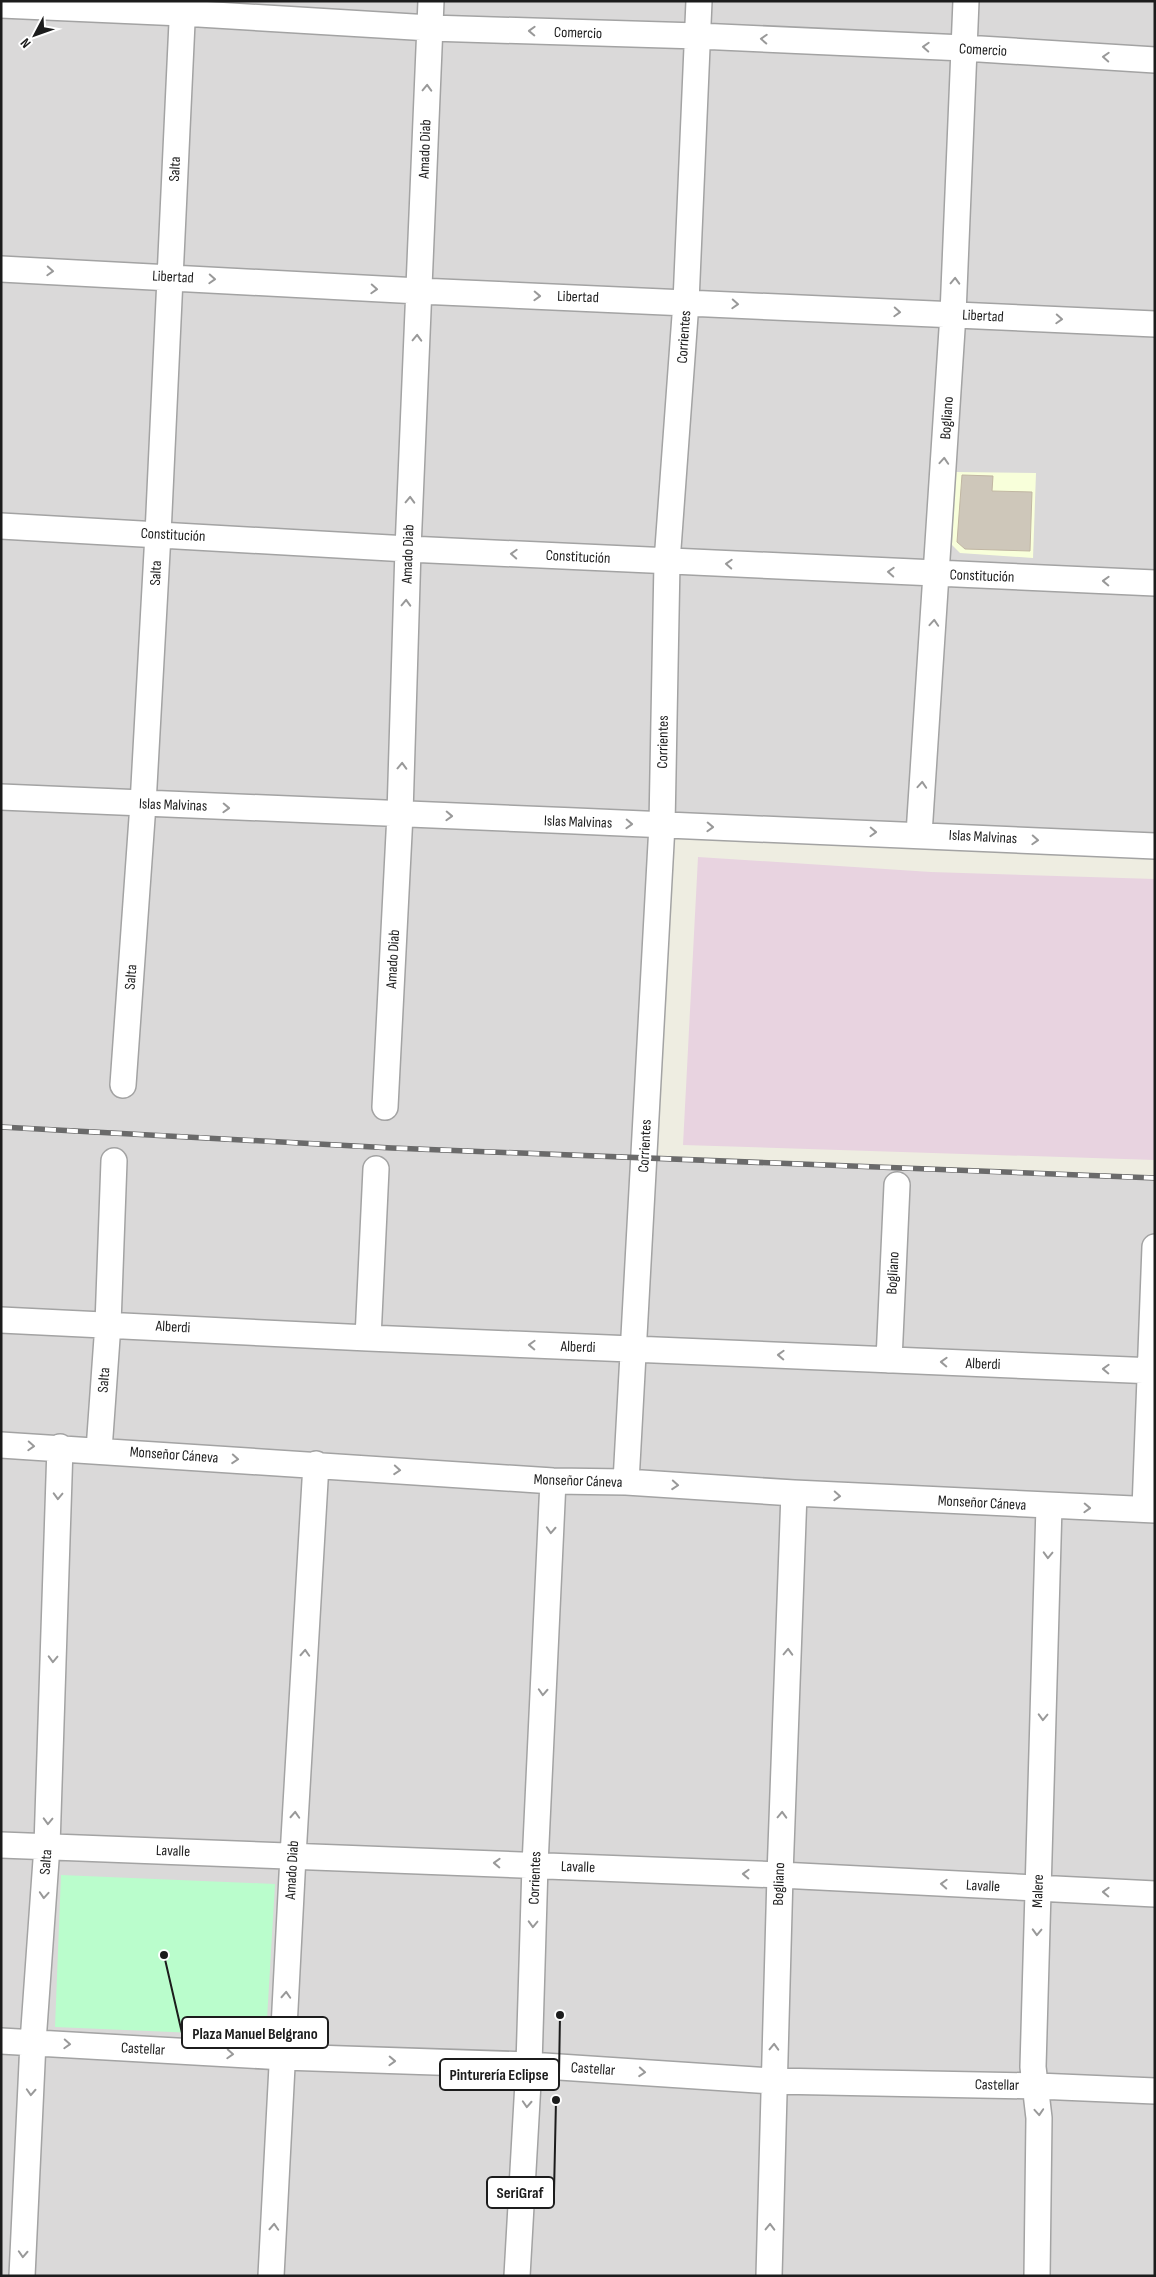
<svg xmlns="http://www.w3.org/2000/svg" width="1156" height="2277" font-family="'Sofia Sans Condensed',sans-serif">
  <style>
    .residential { fill: #dad9d9 }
    .industrial { fill: #e8d3e0 }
    .education { fill: #f8ffda }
    .park { fill: #bafdcc }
    .building { fill: #cec7ba; stroke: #c1b6a3 }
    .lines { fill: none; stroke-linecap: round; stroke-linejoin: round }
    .minor-casing { stroke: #a3a3a3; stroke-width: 28 }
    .minor { stroke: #fff; stroke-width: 25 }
    .rail-casing { stroke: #6a6a6a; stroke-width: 5.5 }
    .rail { stroke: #fff; stroke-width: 4; stroke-dasharray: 11; stroke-linecap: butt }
    .oneway { stroke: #999 }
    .labels { text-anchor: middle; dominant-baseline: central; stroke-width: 5; stroke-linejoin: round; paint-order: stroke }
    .street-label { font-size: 15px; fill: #1c1c1c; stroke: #fff }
    .leader { fill: none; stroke: #1c1c1c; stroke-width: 2 }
    .callout-dot { fill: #1c1c1c; stroke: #fff; stroke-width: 2 }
    .callout { fill: #fff; stroke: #1c1c1c; stroke-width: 2 }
    .callout-label { font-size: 16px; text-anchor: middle; font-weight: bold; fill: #1c1c1c }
  </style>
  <rect width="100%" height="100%" fill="#eeede1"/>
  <path class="residential" d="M1,1H1155V846L662,825L644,1158L1155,1178V2276H1Z"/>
  <path class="industrial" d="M698,857L931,872L1155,879V1160L683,1145Z"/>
  <path class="education" d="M955,472L1036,473L1033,558L960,553L952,545Z"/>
  <path class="park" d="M61,1875L275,1884L266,2036L55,2027Z"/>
  <path class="building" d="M962,475L993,476L992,491L1032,492L1030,551L965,549L957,542Z"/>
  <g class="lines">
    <g class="minor-casing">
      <path id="minor" d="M1,5L182,13L430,28L698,36L964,48L1155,60
        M1,269L419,291L1155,324
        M1,526L408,549L1155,583
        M1,797C386,816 770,826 1155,846
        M919,834L953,314L966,1
        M123,1085L143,804L158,534L183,1
        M385,1107L400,814L408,549L431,1
        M1,1320L368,1338L1155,1371
        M368,1338L376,1169
        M889,1360L897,1185
        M1,1445L553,1481L626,1482L794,1493L1155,1510
        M99,1450L108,1324L114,1161
        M626,1482L662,825L667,562L686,302L699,1
        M1145,1509L1155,1247
        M1,1845L780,1875L1155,1894
        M1,2041L283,2057L529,2065L773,2081L1037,2086L1155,2091
        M22,2276L33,2042L47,1846L60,1447
        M271,2276L293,1856L316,1464
        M517,2276L529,2065L535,1865L553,1481
        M769,2276L780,1875L794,1493
        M1037,2276L1039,2118L1033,2067L1049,1506"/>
    </g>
    <use href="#minor" class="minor"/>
    <g class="rail-casing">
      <path id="rail" d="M1,1127L392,1148L1155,1178"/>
    </g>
    <use href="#rail" class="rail"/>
  </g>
  <defs><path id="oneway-chevron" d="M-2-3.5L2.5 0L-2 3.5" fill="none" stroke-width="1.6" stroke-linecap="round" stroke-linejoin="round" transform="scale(1.25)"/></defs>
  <g class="oneway">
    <use href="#oneway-chevron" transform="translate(532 31) rotate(-178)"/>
    <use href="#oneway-chevron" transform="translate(764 39) rotate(-177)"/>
    <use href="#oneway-chevron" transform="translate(926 47) rotate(-177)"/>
    <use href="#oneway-chevron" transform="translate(1106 57) rotate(-177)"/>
    <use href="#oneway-chevron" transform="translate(427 88) rotate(-88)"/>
    <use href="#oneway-chevron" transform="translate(50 271) rotate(3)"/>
    <use href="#oneway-chevron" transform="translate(212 279) rotate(3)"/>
    <use href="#oneway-chevron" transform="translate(955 281) rotate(-88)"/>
    <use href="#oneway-chevron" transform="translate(374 289) rotate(3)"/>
    <use href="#oneway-chevron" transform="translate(537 296) rotate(2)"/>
    <use href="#oneway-chevron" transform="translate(735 304) rotate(3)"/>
    <use href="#oneway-chevron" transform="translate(897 312) rotate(3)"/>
    <use href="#oneway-chevron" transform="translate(1059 319) rotate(3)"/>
    <use href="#oneway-chevron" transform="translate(417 338) rotate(-88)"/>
    <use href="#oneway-chevron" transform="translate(944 461) rotate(-86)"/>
    <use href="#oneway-chevron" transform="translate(410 500) rotate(-88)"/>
    <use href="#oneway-chevron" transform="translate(514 554) rotate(-177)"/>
    <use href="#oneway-chevron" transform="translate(729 564) rotate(-177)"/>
    <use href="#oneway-chevron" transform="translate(891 572) rotate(-177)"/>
    <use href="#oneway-chevron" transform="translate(1106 581) rotate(-178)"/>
    <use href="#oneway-chevron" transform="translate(406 603) rotate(-88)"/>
    <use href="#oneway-chevron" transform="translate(934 623) rotate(-86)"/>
    <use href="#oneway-chevron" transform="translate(402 766) rotate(-88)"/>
    <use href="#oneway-chevron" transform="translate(922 785) rotate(-86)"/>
    <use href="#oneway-chevron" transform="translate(226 808) rotate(2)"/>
    <use href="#oneway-chevron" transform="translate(449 816) rotate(2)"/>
    <use href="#oneway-chevron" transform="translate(629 824) rotate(2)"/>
    <use href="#oneway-chevron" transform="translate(710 827) rotate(2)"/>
    <use href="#oneway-chevron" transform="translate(873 832) rotate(2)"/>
    <use href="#oneway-chevron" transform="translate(1035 840) rotate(3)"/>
    <use href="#oneway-chevron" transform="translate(532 1345) rotate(-178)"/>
    <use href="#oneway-chevron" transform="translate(781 1355) rotate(-178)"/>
    <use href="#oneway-chevron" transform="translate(944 1362) rotate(-178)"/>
    <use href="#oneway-chevron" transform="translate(1106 1369) rotate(-178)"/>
    <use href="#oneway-chevron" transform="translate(31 1446) rotate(3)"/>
    <use href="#oneway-chevron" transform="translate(235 1459) rotate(4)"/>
    <use href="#oneway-chevron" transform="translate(397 1470) rotate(4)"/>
    <use href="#oneway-chevron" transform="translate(675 1485) rotate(4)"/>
    <use href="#oneway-chevron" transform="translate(58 1496) rotate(92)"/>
    <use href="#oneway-chevron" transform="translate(837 1496) rotate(3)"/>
    <use href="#oneway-chevron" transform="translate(1087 1508) rotate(2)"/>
    <use href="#oneway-chevron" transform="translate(551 1530) rotate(93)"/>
    <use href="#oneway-chevron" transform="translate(1048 1555) rotate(92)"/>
    <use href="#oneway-chevron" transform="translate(788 1652) rotate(-88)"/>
    <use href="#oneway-chevron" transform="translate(305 1653) rotate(-87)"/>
    <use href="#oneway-chevron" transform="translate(53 1659) rotate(92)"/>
    <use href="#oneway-chevron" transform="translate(543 1692) rotate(93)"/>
    <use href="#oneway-chevron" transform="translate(1043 1717) rotate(92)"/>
    <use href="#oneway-chevron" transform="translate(295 1815) rotate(-87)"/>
    <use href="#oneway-chevron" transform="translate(782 1815) rotate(-88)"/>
    <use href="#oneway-chevron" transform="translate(48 1821) rotate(92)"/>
    <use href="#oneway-chevron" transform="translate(497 1863) rotate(-178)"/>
    <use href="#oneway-chevron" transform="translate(746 1874) rotate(-178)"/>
    <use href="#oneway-chevron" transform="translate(944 1884) rotate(-177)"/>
    <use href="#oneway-chevron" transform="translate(1106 1892) rotate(-178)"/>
    <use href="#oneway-chevron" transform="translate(44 1895) rotate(94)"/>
    <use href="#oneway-chevron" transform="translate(533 1924) rotate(92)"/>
    <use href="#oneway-chevron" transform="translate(1037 1932) rotate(92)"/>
    <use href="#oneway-chevron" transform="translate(286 1995) rotate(-87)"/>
    <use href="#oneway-chevron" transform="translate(67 2044) rotate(3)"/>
    <use href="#oneway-chevron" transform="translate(774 2047) rotate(-88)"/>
    <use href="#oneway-chevron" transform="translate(230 2054) rotate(3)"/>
    <use href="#oneway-chevron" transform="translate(392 2061) rotate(2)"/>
    <use href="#oneway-chevron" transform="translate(642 2072) rotate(4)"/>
    <use href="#oneway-chevron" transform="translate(31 2092) rotate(93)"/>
    <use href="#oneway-chevron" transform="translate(527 2104) rotate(93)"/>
    <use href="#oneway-chevron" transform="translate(1039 2112) rotate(86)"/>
    <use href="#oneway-chevron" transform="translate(274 2227) rotate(-87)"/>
    <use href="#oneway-chevron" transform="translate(770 2227) rotate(-89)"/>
    <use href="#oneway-chevron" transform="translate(23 2254) rotate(93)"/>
  </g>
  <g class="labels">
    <g class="street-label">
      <text transform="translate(578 33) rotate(2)">Comercio</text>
      <text transform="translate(983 50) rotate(3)">Comercio</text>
      <text transform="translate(425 149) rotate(-88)">Amado Diab</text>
      <text transform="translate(175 169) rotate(-87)">Salta</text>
      <text transform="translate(173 277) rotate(3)">Libertad</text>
      <text transform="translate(578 297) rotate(2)">Libertad</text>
      <text transform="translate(983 316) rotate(3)">Libertad</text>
      <text transform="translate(684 337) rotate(-86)">Corrientes</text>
      <text transform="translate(947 418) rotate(-86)">Bogliano</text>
      <text transform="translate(173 535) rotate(3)">Constitución</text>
      <text transform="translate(408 554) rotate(-88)">Amado Diab</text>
      <text transform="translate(578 557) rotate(3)">Constitución</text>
      <text transform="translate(156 573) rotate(-87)">Salta</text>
      <text transform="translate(982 576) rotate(2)">Constitución</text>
      <text transform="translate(663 742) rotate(-89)">Corrientes</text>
      <text transform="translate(173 805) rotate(2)">Islas Malvinas</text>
      <text transform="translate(578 822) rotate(2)">Islas Malvinas</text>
      <text transform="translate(983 837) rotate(3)">Islas Malvinas</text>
      <text transform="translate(393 959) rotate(-87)">Amado Diab</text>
      <text transform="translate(131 977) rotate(-86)">Salta</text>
      <text transform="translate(645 1146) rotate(-87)">Corrientes</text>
      <text transform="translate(893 1273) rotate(-87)">Bogliano</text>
      <text transform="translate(173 1327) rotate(3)">Alberdi</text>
      <text transform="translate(578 1347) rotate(2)">Alberdi</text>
      <text transform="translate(983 1364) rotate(2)">Alberdi</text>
      <text transform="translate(104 1380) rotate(-86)">Salta</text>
      <text transform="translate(174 1455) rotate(4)">Monseñor Cáneva</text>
      <text transform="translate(578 1481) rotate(2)">Monseñor Cáneva</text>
      <text transform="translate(982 1503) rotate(3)">Monseñor Cáneva</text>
      <text transform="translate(173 1851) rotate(2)">Lavalle</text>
      <text transform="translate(46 1862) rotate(-86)">Salta</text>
      <text transform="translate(578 1867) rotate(2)">Lavalle</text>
      <text transform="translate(292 1870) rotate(-87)">Amado Diab</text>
      <text transform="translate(535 1878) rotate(-88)">Corrientes</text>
      <text transform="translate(779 1884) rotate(-88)">Bogliano</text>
      <text transform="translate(983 1886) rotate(3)">Lavalle</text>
      <text transform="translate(1038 1891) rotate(-88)">Malere</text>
      <text transform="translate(143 2049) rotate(3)">Castellar</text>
      <text transform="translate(593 2069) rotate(4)">Castellar</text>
      <text transform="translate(997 2085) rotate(1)">Castellar</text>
    </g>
  </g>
  <path class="leader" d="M164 1955L182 2033M560 2015L559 2075M556 2100L554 2193"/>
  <g class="callout-dot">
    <circle cx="164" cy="1955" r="5"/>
    <circle cx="560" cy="2015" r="5"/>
    <circle cx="556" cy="2100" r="5"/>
  </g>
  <g class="callout">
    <rect x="182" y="2017" width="146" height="31" rx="5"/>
    <rect x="440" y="2059" width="119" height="31" rx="5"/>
    <rect x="487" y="2177" width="67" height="31" rx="5"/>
  </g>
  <g class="callout-label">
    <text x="255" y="2039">Plaza Manuel Belgrano</text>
    <text x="499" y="2080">Pinturería Eclipse</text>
    <text x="520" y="2198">SeriGraf</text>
  </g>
  <rect width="1156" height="2277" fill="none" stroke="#1c1c1c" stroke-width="5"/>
  <g transform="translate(35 35) rotate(229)" stroke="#ffffff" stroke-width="4" paint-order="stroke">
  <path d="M0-4L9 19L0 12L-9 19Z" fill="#1c1c1c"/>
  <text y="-8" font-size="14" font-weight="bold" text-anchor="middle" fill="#1c1c1c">N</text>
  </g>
</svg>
